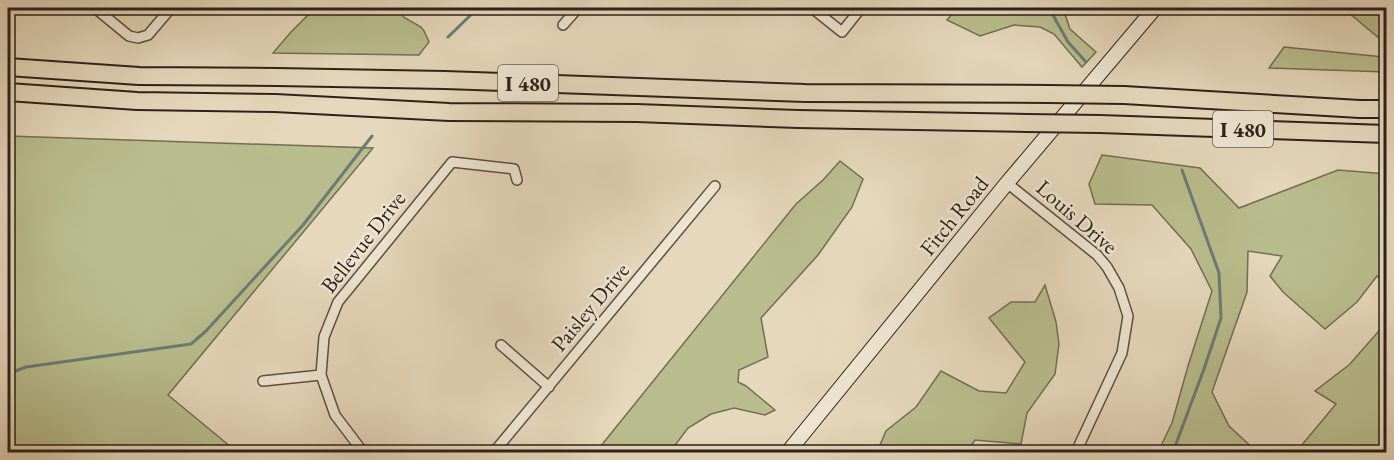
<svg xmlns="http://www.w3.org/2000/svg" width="1394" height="460" font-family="'EB Garamond',serif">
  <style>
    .green { fill: #b9bd8d; stroke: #726e54; stroke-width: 1.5 }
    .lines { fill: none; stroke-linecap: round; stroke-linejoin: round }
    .stream { stroke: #6b7c75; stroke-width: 3 }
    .street-casing { stroke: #5a4e42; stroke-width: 12 }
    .secondary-casing { stroke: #2b201a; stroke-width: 16 }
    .highway-casing { stroke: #2b201a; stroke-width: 20 }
    .street { stroke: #efe6d3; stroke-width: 9 }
    .secondary { stroke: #efe6d3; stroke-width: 14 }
    .highway { stroke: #e6d8bc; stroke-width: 16 }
    .highway-bridge-casing { stroke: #2b201a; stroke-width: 20; stroke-linecap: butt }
    .highway-bridge { stroke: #e6d8bc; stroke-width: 16 }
    .labels { text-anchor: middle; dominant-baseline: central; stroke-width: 5; stroke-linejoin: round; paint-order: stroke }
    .shield { fill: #efe6d3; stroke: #665b52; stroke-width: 1.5 }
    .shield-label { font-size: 21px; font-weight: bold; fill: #2b201a }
    .street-label { font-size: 22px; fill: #2b201a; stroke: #efe6d3 }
  </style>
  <rect width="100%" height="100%" fill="#e6d8bc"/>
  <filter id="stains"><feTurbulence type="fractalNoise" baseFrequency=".00333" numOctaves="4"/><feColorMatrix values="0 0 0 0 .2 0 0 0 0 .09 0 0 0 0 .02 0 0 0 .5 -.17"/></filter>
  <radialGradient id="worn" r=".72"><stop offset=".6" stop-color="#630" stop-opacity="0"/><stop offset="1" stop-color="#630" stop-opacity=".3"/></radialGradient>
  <path class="green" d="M315,8H394L405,18L421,27L424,31L429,42L419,55L273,53L291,32Z
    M957,8H1063L1070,29L1096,52L1082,67L1054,34L1040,27L1014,25L980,36L947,20Z
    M1343,8H1386V45V44Z
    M1284,47L1384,57L1386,56V72L1269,68Z
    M8,136L373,148L168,395L237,452H8Z
    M1102,155L1200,168L1239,208L1338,170L1386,174V285L1377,276L1357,302L1325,329L1283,292L1270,276L1282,256L1248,251L1247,292L1212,392L1229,426L1257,452H1158L1172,423L1188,366L1212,291L1191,249L1152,205L1095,204L1089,184Z
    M840,161L863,179L852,207L818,255L761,318L768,357L739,370L738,382L746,386L775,410L765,415L734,408L711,414L688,428L670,452H596L796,204L823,180Z
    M1045,285L1056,322L1059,344L1055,374L1027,413L1021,444L975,440L967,452H877L886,431L916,407L941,371L979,391L1006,393L1025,362L989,318L1011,302H1035Z
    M1386,323V452H1296L1336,404L1315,391L1349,365Z"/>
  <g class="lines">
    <path class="stream" d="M1049,8L1068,42L1086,62
      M448,37L478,8
      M8,374L26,367L191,344L206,331L303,225L372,136
      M1173,452L1204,369L1221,318L1219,273L1182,170"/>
    <g class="street-casing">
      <path id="street" d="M95,8L129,36L138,38L148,35L171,8
        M812,8L842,32L861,8
        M563,25L578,8
        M1007,183L1097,255L1107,267L1119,288L1128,316L1122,353L1076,452
        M501,345L549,387
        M263,381L321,375
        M363,452L335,415L321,375L324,337L338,302L452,162L514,169L517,180
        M494,452L715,186"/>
    </g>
    <g class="secondary-casing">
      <path id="secondary" d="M788,452L1007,183L1155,8"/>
    </g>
    <g class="highway-casing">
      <path id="highway" d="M8,67L139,76L277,77L445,80L805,93L1049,94
        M8,92L137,101L275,103L449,112L637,113L798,119L1027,123
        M1124,95L1360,109H1386
        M1100,124L1386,134"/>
    </g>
    <use href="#street" class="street"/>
    <use href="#secondary" class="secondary"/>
    <use href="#highway" class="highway"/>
    <g class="highway-bridge-casing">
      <path id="highway-bridge" d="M1049,94L1124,95
        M1027,123L1100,124"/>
    </g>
    <use href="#highway-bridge" class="highway-bridge"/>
  </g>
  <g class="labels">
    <g class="shield">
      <rect x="498" y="65" width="60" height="36" rx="4.5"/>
      <rect x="1213" y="111" width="60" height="36" rx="4.5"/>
    </g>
    <g class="shield-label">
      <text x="528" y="83">I 480</text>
      <text x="1243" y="129">I 480</text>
    </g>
    <g class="street-label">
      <text transform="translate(954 216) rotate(-51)">Fitch Road</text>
      <text transform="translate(1077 217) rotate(41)">Louis Drive</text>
      <text transform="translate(363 242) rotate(-52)">Bellevue Drive</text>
      <text transform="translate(590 307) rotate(-50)">Paisley Drive</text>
    </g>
  </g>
  <rect width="1394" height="460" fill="none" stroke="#e6d8bc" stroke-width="30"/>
  <rect x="9" y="9" width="1376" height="442" fill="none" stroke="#2b201a" stroke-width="3"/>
  <rect x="15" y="15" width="1364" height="430" fill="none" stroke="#2b201a" stroke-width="1.5"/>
  <rect width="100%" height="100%" filter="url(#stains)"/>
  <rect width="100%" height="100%" fill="url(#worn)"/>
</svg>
